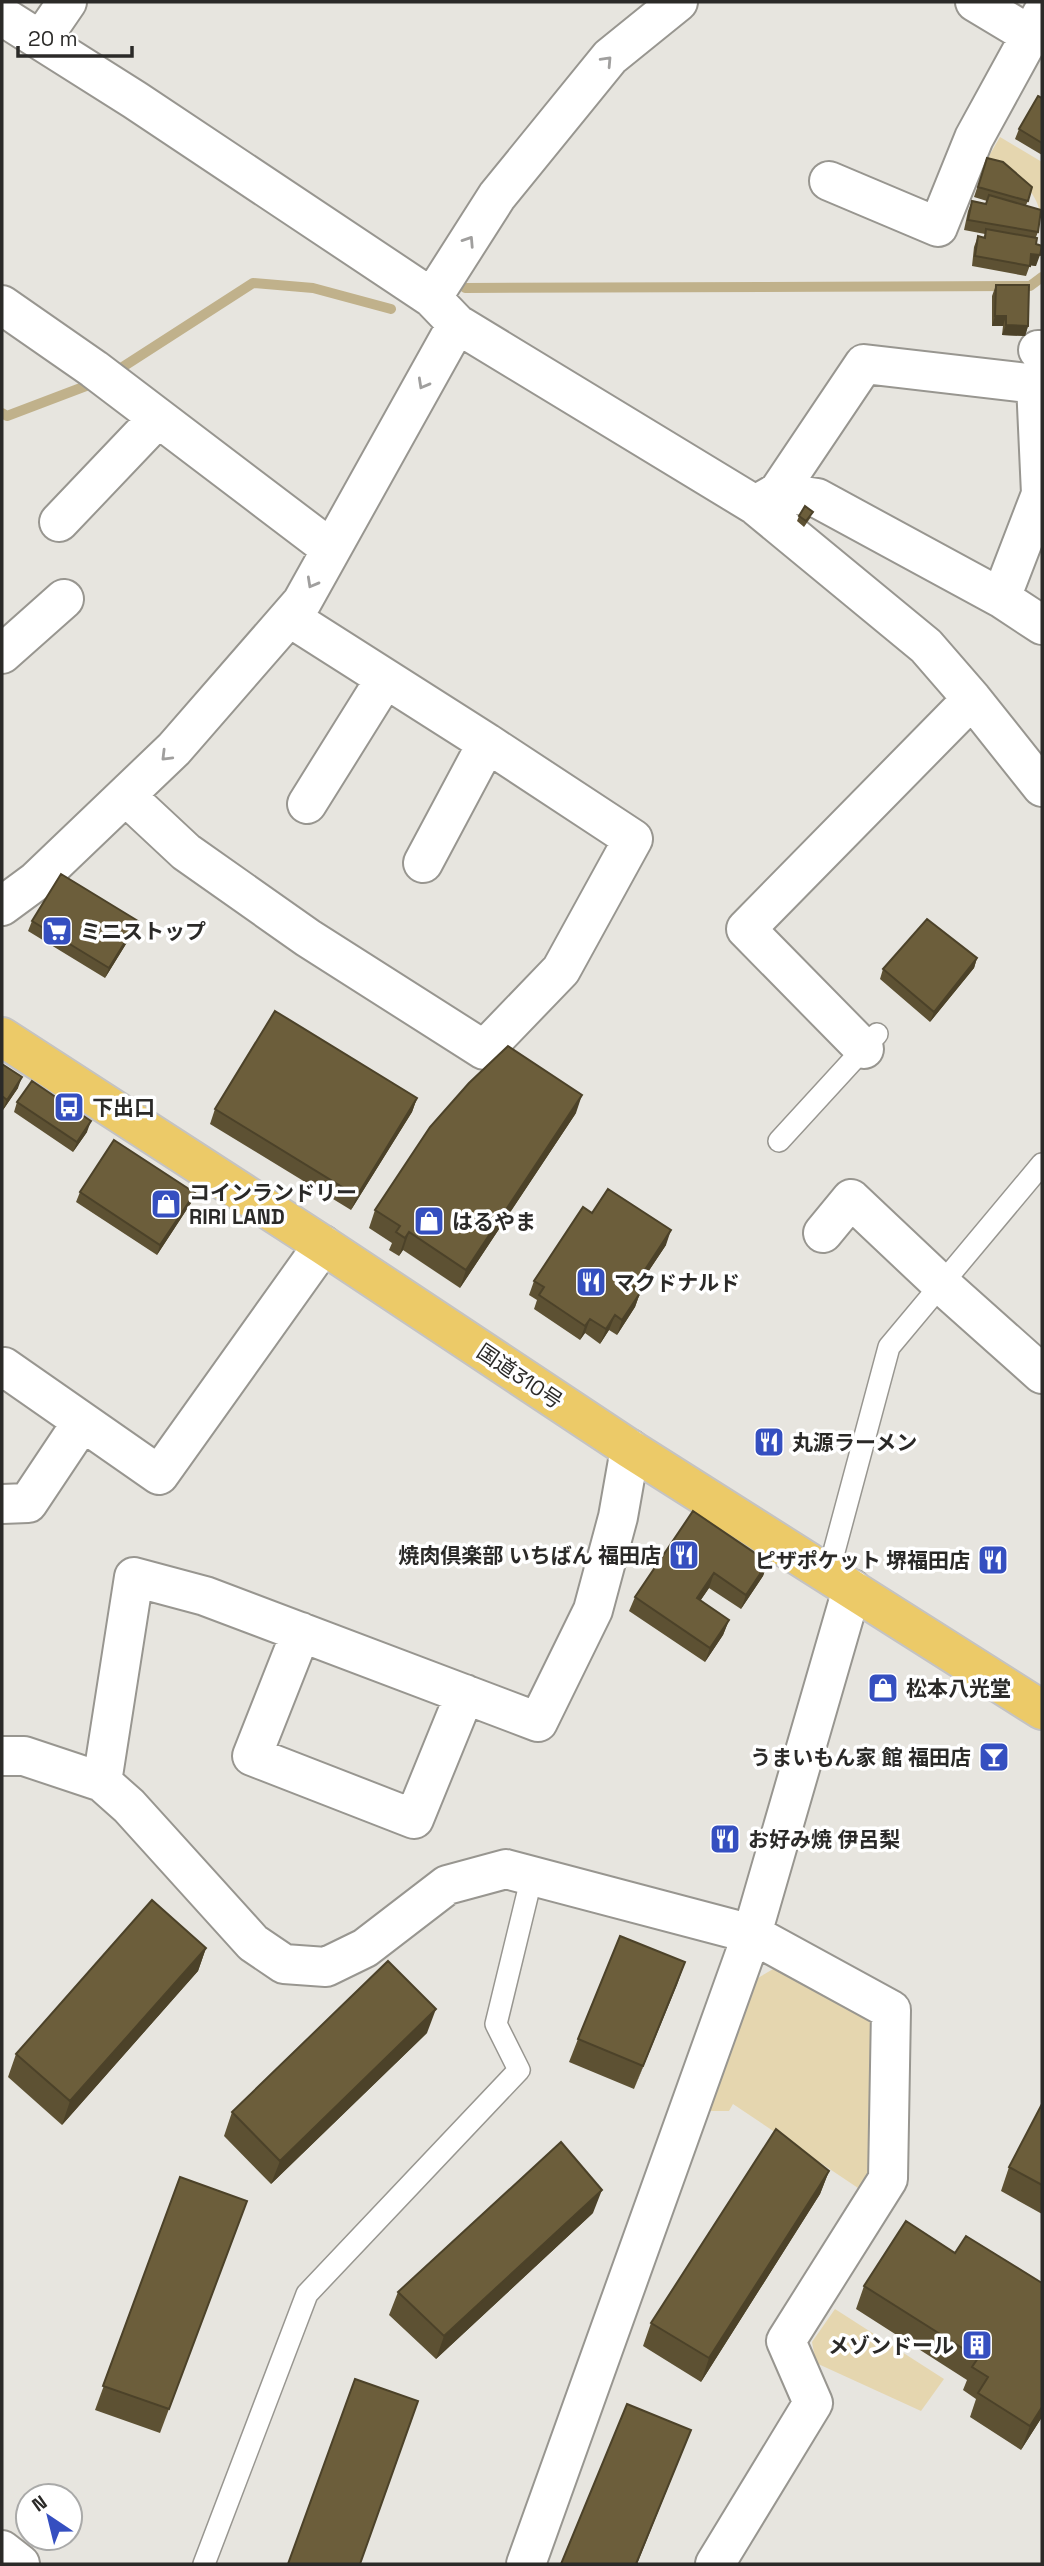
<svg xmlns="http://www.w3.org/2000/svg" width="1044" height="2566" font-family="'Space Grotesk','Noto Sans JP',sans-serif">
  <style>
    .green { fill: #e5d6af }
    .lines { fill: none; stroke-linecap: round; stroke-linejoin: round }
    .stream { stroke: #c0b18b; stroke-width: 10 }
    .service-casing { stroke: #989690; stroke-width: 24 }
    .minor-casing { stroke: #989690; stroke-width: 42 }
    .trunk-casing { stroke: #c4c3c3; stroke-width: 42 }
    .service { stroke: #fff; stroke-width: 21 }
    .minor { stroke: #fff; stroke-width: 38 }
    .trunk { stroke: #ecca68; stroke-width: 38 }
    .wall { fill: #5d5133 }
    .shaded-wall { fill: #4c4229 }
    .building { fill: #6c5e3b; stroke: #4c4229; stroke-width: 2 }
    .oneway { stroke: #a09f9e }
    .labels { text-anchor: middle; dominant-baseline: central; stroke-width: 7; stroke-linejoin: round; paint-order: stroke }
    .poi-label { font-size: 21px; font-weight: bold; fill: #2b2a28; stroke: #fff; text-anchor: start }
    .street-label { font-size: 21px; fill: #2b2a28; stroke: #fff }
  </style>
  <rect width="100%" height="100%" fill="#e7e5df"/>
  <path class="green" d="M1000,137L1042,162V228C1041,189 1017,176 986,161Z
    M780,1965L867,2015L879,2036L873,2166L858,2188L733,2104L729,2111H705L751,1982Z
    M835,2309L944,2379L921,2411L816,2363L812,2342Z"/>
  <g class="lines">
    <path class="stream" d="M465,288L1030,286L1042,277
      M118,370L253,283L313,288L391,309
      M2,413L7,416L86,386"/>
    <g class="service-casing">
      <path id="service" d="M779,1141L877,1034
        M828,1574L889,1347L1042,1164
        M204,2564L307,2294L519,2070L496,2024L532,1876"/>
    </g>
    <g class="minor-casing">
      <path id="minor" d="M975,2L1030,35
        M2,16L135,100L432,298L457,324L755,505L926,646L972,699L1042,787
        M41,40L67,2
        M829,181L938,227L974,138L1042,14
        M432,298L497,196L610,57L678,2
        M2,305L94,369L331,549
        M1038,350H1042
        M778,492L864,364L1036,384L1041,494L1001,598
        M759,503L778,492L817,498L1001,598L1042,625
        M59,522L158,418
        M289,617L487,743
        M2,654L64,599
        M126,796L186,852L308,938L484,1050L561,970L633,839L487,743L423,863
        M307,804L385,679
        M2,906L36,881L174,749L302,602L457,324
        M864,1049L746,929L972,699
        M823,1233L851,1199L940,1283L1042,1374
        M2,1371L4,1367L159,1475L323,1245
        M2,1504L28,1503L82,1422
        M301,1632L252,1756L414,1819L465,1694
        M2,1756H24L102,1782L129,1806L253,1943L284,1964L326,1967L365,1948L447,1885L506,1869L752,1934L891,2010L888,2179L786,2341L813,2403L715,2564
        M102,1782L134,1577L205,1596L538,1722L593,1610L618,1517L630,1449
        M2,2550L20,2564
        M526,2564L752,1934L852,1589"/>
    </g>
    <g class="trunk-casing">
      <path id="trunk" d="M2,1037L323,1245L630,1449L1042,1710"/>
    </g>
    <use href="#service" class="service"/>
    <use href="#minor" class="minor"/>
    <use href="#trunk" class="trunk"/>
  </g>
  <path class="wall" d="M1042,98V155L1015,139L1019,129Z
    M987,158L1028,201L1026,205L1038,232L1036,237V266L1030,265L1026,276L972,266L974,247L978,236L983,238L985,234L964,230L968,211L972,201L986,204L987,201L974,197Z
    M996,285L1028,326L1025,336L1002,335L1003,326H992V296Z
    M799,516L811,517L804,527L797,521Z
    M32,921L134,931L105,978L28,931Z
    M977,958L974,968L930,1022L880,979L883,969Z
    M2,1064L18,1088L3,1110L2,1109Z
    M417,1098L412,1112L351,1210L210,1124L215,1109Z
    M17,1102L87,1132L73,1152L14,1112Z
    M576,1113L460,1288L403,1250L399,1256L389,1250L392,1243L369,1228L375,1210Z
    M80,1192L191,1203L157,1255L76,1202Z
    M592,1213L666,1245L636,1290L640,1293L635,1307L617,1335L609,1330L600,1344L585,1333L580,1340L534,1309L537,1300L529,1295L534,1281Z
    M693,1511L768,1562L763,1576L741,1609L709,1588L700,1601L729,1620L723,1635L705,1662L629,1611L635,1597Z
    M206,1948L198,1971L62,2125L8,2077L16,2054Z
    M685,1962L634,2089L569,2062L578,2039Z
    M427,2033L271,2184L224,2136L232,2112Z
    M1042,2104V2214L1001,2191L1009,2167Z
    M829,2171L820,2194L701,2382L643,2346L651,2323Z
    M180,2177L247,2201L160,2433L95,2410Z
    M593,2213L436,2359L389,2315L398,2292Z
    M955,2253L1042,2283V2417L1021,2450L970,2417L976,2399L963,2390L967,2380L856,2309L864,2286Z"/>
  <path class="shaded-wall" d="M1031,254L1040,255L1036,266L1028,265Z
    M995,316H1006L1003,326H992Z
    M1006,325L1028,326L1025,336L1002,335Z
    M138,921L134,931L105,978L109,968Z
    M977,958L974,968L930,1022L934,1012Z
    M22,1077L18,1088L3,1110L7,1100Z
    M582,1095L576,1113L460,1288L466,1270Z
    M417,1098L412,1112L351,1210L357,1196Z
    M91,1121L87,1132L73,1152L77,1142Z
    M195,1193L191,1203L157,1255L160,1245Z
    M671,1230L666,1245L628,1302L633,1288Z
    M409,1232L403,1250L399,1256L405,1238Z
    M640,1293L635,1307L617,1335L622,1320Z
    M615,1315L609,1330L600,1344L606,1329Z
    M590,1319L585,1333L580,1340L585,1326Z
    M768,1562L763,1576L741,1609L746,1595Z
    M714,1573L709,1588L692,1613L697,1598Z
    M729,1620L723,1635L705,1662L710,1648Z
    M206,1948L198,1971L62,2125L70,2101Z
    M685,1962L677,1985L634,2089L643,2066Z
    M436,2009L427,2033L271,2184L280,2161Z
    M829,2171L820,2194L701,2382L709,2358Z
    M602,2190L593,2213L436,2359L444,2336Z
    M1042,2407V2417L1021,2450L1030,2426Z
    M691,2430L637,2564H636Z"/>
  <path class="building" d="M1038,96L1042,98V143L1019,129Z
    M987,158L1003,162L1032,187L1028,201L978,187Z
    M989,195L1041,210L1038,232L968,220L972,201L986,204Z
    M986,229L1037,238L1036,244L1042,246L1040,255L1031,254L1030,266L975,256L978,236L985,238Z
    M996,285H1029L1028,326L1006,325V316H995Z
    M805,506L813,512L806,521L799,516Z
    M61,874L138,921L109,968L32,921Z
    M927,919L977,958L934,1012L883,969Z
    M275,1011L417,1098L357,1196L215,1109Z
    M508,1046L582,1095L466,1270L409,1232L405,1238L396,1232L400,1226L375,1210L430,1127L469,1083Z
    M2,1064L22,1077L7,1100L2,1096Z
    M32,1081L91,1121L77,1142L17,1102Z
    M114,1140L195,1193L160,1245L80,1192Z
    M608,1189L671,1230L633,1288L640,1293L622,1320L615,1315L606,1329L590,1319L585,1326L539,1295L544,1287L534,1281L583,1207L592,1213Z
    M693,1511L768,1562L746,1595L714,1573L697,1598L729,1620L710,1648L635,1597Z
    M152,1900L206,1948L70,2101L16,2054Z
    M620,1936L685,1962L643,2066L578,2039Z
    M388,1961L436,2009L280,2161L232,2112Z
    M1042,2104V2185L1009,2167Z
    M776,2129L829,2171L709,2358L651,2323Z
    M561,2142L602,2190L444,2336L398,2292Z
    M180,2177L247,2201L169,2409L103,2386Z
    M906,2221L955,2253L966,2236L1042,2283V2282V2407L1030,2426L978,2393L988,2377L972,2367L978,2358L864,2286Z
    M355,2379L418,2401L360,2564H288Z
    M627,2404L691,2430L636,2564H561Z"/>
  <defs><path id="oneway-chevron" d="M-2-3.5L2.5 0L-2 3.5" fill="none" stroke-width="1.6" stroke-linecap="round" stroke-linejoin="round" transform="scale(1.75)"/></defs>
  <g class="oneway">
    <use href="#oneway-chevron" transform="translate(607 61) rotate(-47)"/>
    <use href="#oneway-chevron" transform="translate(469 241) rotate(-57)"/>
    <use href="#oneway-chevron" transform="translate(423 384) rotate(119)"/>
    <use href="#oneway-chevron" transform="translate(312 583) rotate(119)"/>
    <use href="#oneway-chevron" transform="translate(166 756) rotate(135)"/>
  </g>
  <defs>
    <g id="supermarket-square" transform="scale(1.575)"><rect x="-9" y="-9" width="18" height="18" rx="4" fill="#354fc0" stroke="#fff"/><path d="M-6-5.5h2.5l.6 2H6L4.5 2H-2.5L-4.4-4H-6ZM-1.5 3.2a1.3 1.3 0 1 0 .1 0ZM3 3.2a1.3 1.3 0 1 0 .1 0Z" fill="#fff"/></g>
    <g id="bus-square" transform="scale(1.575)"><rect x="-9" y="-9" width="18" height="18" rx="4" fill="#354fc0" stroke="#fff"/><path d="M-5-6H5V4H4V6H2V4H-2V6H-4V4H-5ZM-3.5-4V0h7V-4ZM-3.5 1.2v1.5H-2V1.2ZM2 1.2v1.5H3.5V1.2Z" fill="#fff"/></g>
    <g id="shop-square" transform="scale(1.575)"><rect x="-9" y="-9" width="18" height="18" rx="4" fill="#354fc0" stroke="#fff"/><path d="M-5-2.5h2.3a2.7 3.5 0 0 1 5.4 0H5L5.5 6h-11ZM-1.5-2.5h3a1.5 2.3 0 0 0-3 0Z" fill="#fff"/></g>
    <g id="restaurant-square" transform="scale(1.575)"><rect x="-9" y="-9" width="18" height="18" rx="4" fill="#354fc0" stroke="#fff"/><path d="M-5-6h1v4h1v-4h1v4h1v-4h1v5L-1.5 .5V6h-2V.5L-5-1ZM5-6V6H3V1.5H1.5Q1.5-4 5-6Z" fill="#fff"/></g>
    <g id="bar-square" transform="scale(1.575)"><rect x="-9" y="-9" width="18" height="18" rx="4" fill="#354fc0" stroke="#fff"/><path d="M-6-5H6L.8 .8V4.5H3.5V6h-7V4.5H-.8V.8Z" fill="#fff"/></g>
    <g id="building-square" transform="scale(1.575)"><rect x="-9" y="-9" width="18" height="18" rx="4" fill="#354fc0" stroke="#fff"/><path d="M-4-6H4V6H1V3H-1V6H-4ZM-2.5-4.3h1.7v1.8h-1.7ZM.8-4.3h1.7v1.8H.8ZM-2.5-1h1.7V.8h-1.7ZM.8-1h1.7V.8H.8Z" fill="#fff"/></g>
  </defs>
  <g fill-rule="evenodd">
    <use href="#supermarket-square" x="57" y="931"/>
    <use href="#bus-square" x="69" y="1107"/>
    <use href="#shop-square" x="166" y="1204"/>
    <use href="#shop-square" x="429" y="1221"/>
    <use href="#restaurant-square" x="591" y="1282"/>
    <use href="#restaurant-square" x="769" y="1442"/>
    <use href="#restaurant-square" x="684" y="1555"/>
    <use href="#restaurant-square" x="993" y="1560"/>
    <use href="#shop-square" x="883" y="1688"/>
    <use href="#bar-square" x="994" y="1757"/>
    <use href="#restaurant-square" x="725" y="1839"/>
    <use href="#building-square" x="977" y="2345"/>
  </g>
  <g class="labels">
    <g class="poi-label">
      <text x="80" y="931">ミニストップ</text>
      <text x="92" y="1107">下出口</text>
      <text x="189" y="1192">コインランドリー<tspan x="189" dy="24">RIRI LAND</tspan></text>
      <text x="452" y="1221">はるやま</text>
      <text x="614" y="1282">マクドナルド</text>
      <text x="792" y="1442">丸源ラーメン</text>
      <text x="661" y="1555" text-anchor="end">焼肉倶楽部 いちばん 福田店</text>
      <text x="970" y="1560" text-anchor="end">ピザポケット 堺福田店</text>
      <text x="906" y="1688">松本八光堂</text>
      <text x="971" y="1757" text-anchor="end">うまいもん家 館 福田店</text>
      <text x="748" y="1839">お好み焼 伊呂梨</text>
      <text x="954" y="2345" text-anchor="end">メゾンドール</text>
    </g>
    <g class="street-label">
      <text transform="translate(520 1376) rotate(34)">国道310号</text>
    </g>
  </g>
  <rect width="1044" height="2566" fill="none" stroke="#2b2a28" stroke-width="7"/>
  <g transform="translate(49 2517) rotate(325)"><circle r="33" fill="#ffffff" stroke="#aaaaa9" stroke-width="2"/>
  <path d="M0-5L12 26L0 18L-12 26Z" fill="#354fc0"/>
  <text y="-10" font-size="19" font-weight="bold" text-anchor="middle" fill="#2b2a28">N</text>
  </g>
  <path d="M18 46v10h114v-10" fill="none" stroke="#2b2a28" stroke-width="3.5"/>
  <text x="28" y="46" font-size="21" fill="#2b2a28" stroke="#ffffff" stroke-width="5" paint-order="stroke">20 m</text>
</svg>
